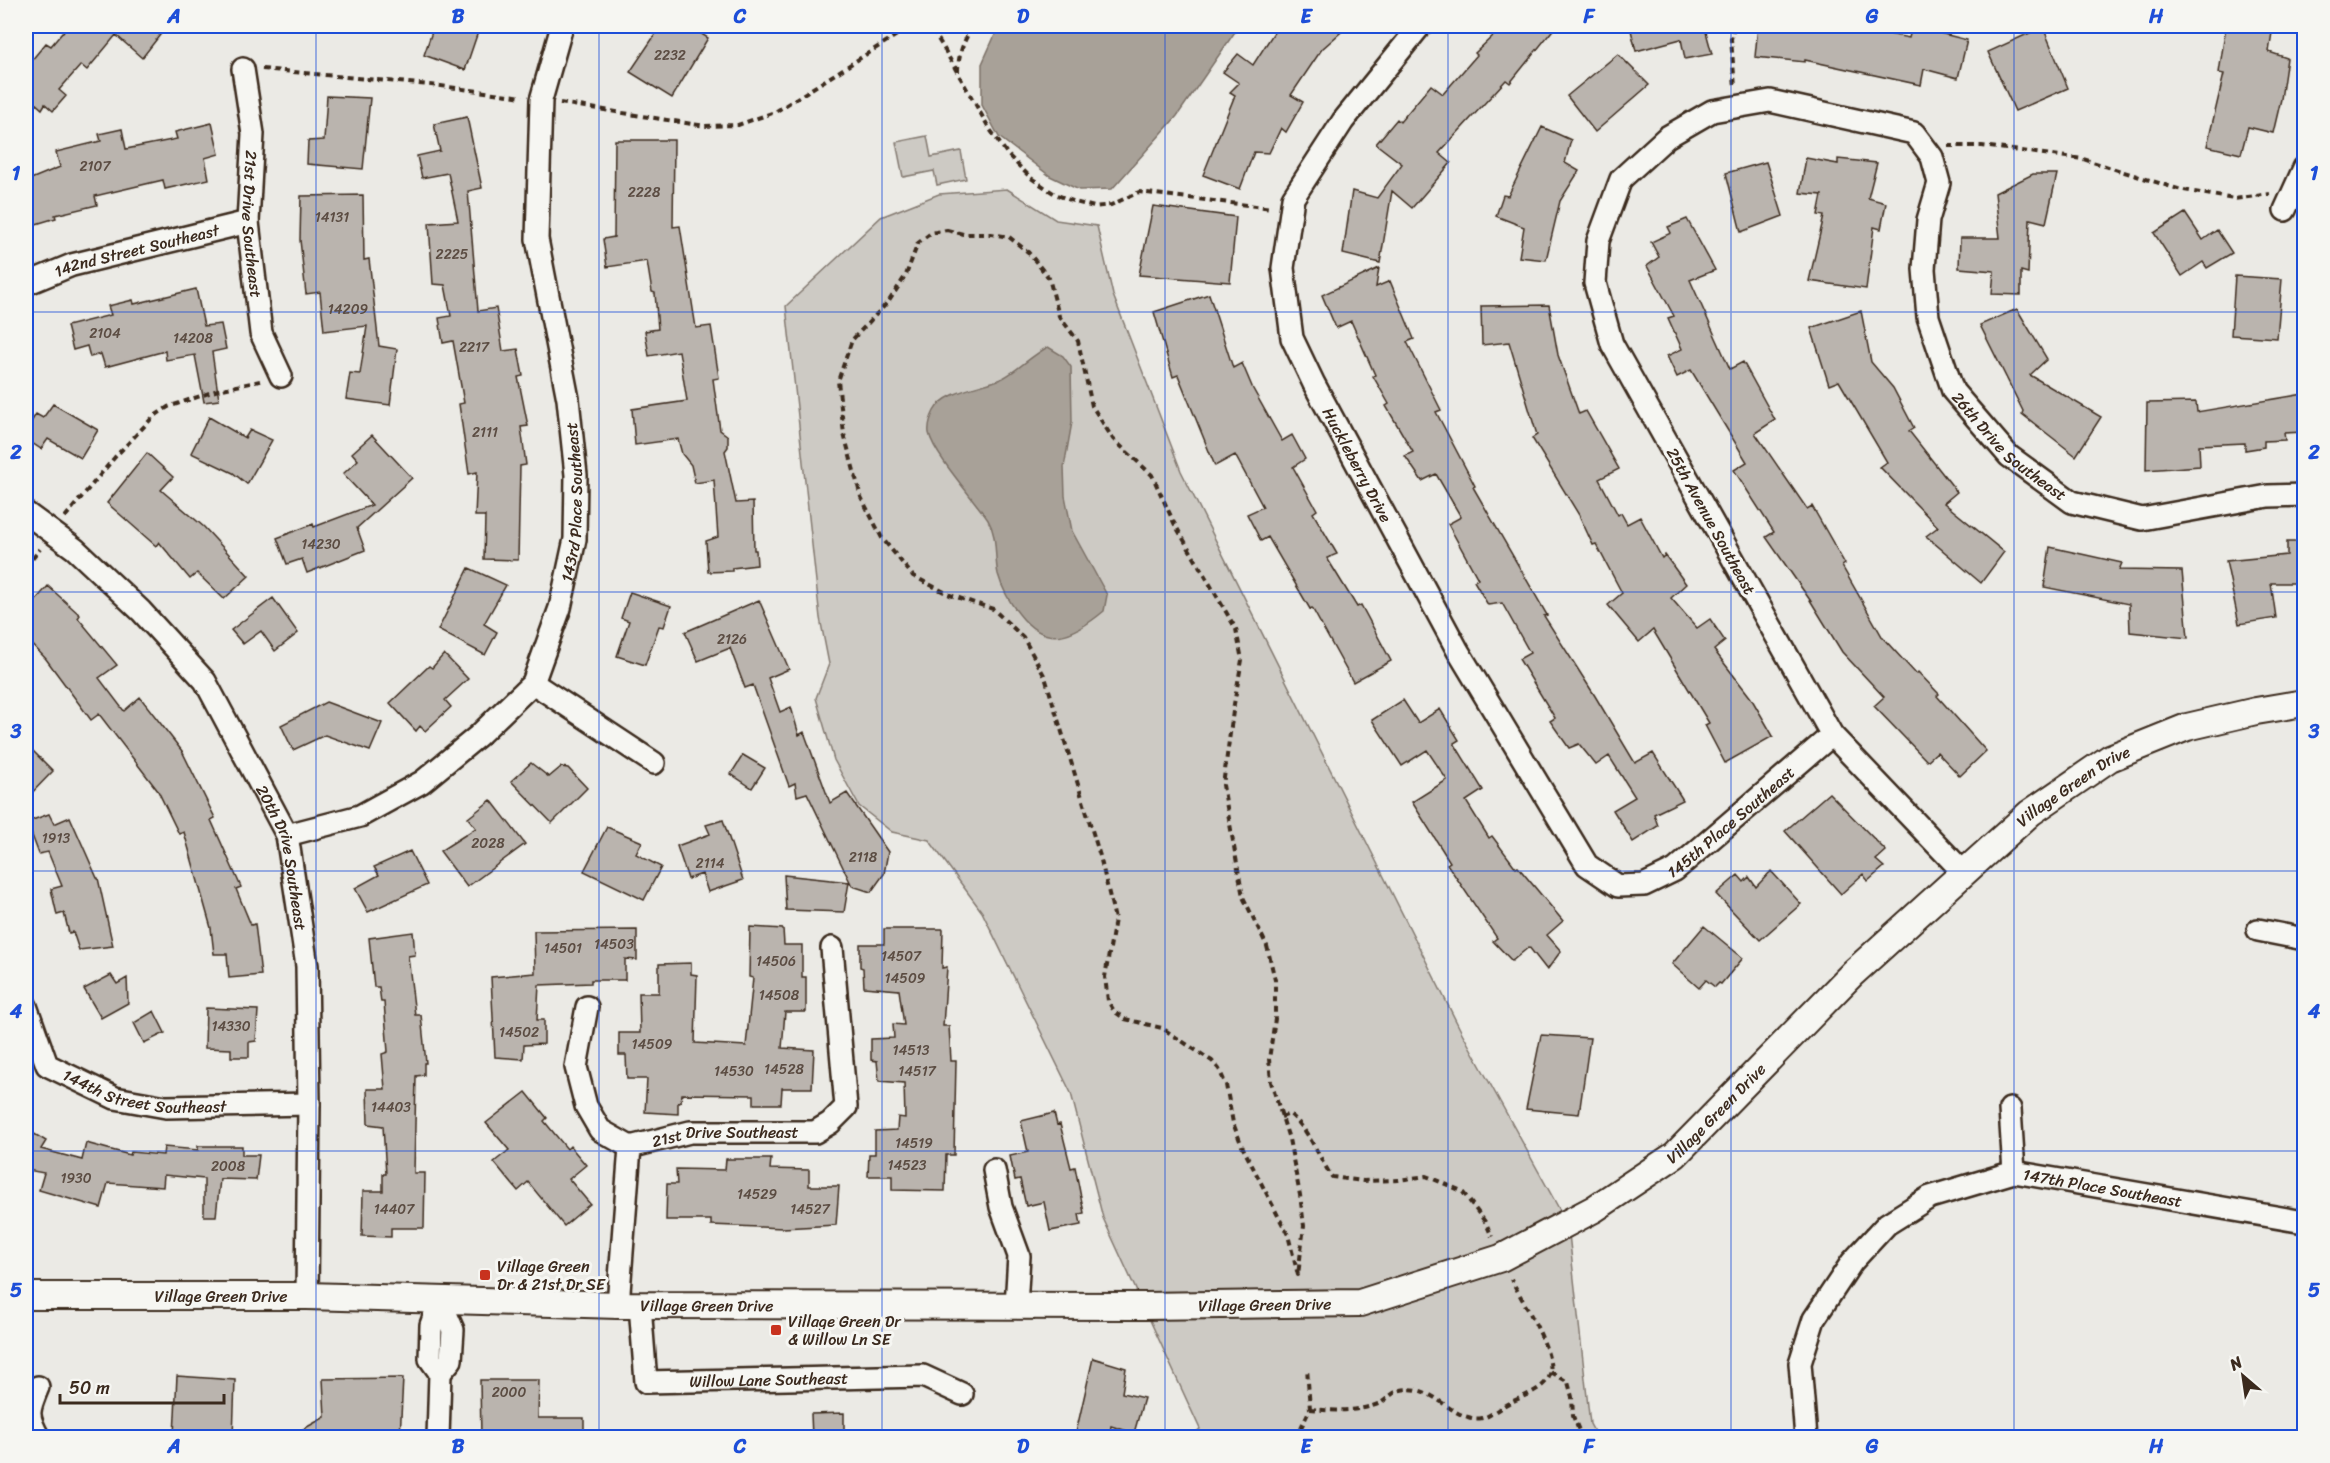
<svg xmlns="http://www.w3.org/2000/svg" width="2330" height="1463" font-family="Sriracha,sans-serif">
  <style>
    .green { fill: #cdcac4; stroke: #847a71; stroke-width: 1.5 }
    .water { fill: #a8a198; stroke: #7c7167; stroke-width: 1.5 }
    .building { fill: #bab4ae; stroke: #3b2a1e; stroke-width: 1.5 }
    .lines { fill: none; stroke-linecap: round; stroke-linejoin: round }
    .minor-casing { stroke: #3b2a1e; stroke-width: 26 }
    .tertiary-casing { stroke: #3b2a1e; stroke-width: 30 }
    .path { stroke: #3b2a1e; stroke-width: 4; stroke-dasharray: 6 4.5; stroke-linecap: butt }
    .minor { stroke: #f6f6f2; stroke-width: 21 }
    .tertiary { stroke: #f6f6f2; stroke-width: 26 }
    .grid { fill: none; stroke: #1d4ed8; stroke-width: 1.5; stroke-opacity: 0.55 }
    .poi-dot { fill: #c8321e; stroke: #f6f6f2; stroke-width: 2 }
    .labels { text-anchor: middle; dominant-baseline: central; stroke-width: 6; stroke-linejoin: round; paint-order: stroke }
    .number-label { font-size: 14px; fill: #5b4c42 }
    .street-label { font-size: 16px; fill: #3b2a1e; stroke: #f6f6f2 }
    .poi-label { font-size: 16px; fill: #3b2a1e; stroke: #f6f6f2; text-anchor: start }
    .neatline { fill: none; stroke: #1d4ed8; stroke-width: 2 }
    .grid-label { font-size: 20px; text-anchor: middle; font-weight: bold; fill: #1d4ed8 }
  </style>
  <rect width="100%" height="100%" fill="#ebeae5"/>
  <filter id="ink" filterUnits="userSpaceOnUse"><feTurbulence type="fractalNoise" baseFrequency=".0167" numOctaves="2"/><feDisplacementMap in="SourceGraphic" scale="12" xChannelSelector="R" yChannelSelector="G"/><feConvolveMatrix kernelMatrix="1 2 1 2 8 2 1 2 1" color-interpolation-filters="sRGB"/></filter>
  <g filter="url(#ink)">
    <path class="green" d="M927,136L931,157L961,151L966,179L937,185L934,171L903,177L896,142Z
      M1007,189L1056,220L1097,226L1113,295L1181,471L1461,1031L1568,1225L1590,1424L1597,1437H1189L1200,1429L1103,1218L1071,1093L982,912L929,840L892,832L859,806L834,760L816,698L829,664L820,618L786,306L881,217L939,194Z"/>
    <path class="water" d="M999,26H1239L1177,116L1112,189L1079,190L1050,176L999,137L982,105V64Z
      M1048,347L1063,356L1071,367L1072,422L1064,467L1065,496L1072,531L1107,595L1104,611C1074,636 1047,650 1019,614C1010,603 1002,588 998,574C994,556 998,537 988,520C974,499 934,455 929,433C928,426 931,417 934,411C945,390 984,387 1003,378C1017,371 1032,355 1048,347Z"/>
    <path class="building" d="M68,26H167L142,58L116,35L87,70L81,65L59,90L66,96L53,111L45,104L42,109L26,95V67L46,43L51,46Z
      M434,26H480L465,70L424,55Z
      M661,26H689L708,38L672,98L630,72Z
      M1278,26H1348L1322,49L1291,95L1303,102L1286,132L1281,128L1269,153L1254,152L1240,189L1203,175L1235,95L1230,92L1239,83L1223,72L1238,54L1253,65Z
      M1485,26H1556L1510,83L1506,80L1439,153L1451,163L1412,208L1392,191L1380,263L1343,254L1352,191L1377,198L1402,164L1376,144L1397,119L1400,122L1431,85L1443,94L1477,55L1475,53L1495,34Z
      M1630,26H1709V31L1706,32L1712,54L1685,59L1681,39L1636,51Z
      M1758,26H1846L1909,38L1912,26L1967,40L1958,78L1924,69L1921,85L1805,60V62L1755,57Z
      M2226,26H2273L2269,52L2287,58L2281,99L2273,133L2248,127L2241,154L2207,146L2224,74L2219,73Z
      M2043,27L2068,88L2015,111L1988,52Z
      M1618,54L1649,85L1595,132L1567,96Z
      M327,96L370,98L363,169L307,164L308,141L324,140Z
      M467,117L482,188L468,191L478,311L496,308L503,351L518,349L523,376L518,377L528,426L521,427L526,465L520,466L518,560L484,559L485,516H475L477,472L469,474L459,404L464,403L453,341L443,343L439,318L451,316L445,285L433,284L429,223L458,221L448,173L422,178L417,156L440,151L434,124Z
      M212,123L219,154L205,158L209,179L165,189L163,180L95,196L97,205L55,215L56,218L26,227V181L60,167L56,152L101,141L99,134L122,129L126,149L177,139L175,132Z
      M1542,127L1571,140L1565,163L1579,171L1560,201L1546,260L1519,257L1524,227L1496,216L1503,195L1508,196Z
      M615,140H674L673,227L680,226L696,328L711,326L719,378L713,379L720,430L728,436V447L725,451L736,503L753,502L754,550H756L757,565L732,568V571L708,572L706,541L718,537L714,480L695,483L691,465L682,454L678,439L635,445L632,409L687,401L679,351L649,356L645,331L658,329L655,293L652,292L647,261L607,267L603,239L614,237Z
      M1806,158L1838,164V159L1877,163L1868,198L1886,203L1881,229L1874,227L1866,289L1809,281L1824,216L1818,215L1822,195L1800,193Z
      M1766,162L1783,216L1741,232L1726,173Z
      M2033,174H2057L2046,223L2030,219L2028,273L2021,271V295L1992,294L1994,271L1959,268L1960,238H2000L1995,193Z
      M363,195L364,260L369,259L379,346L397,349L390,405L346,399L350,373L360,374L367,326L324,331L320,292L306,294L300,240L301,196Z
      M1153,206L1236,217L1230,282L1139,275Z
      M2185,213L2203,240L2217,230L2232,253L2207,268L2203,262L2182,276L2154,233Z
      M1687,219L1715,270L1690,280L1730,369L1743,362L1775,420L1755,433L1807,509L1812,506L1845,564L1842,566L1883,638L1916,674L1918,672L1939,694L1937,696L1986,751L1960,776L1937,752L1927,761L1874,706L1884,697L1842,652L1810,600L1766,537L1774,532L1734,470L1747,462L1691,370L1677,377L1667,356L1682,349L1668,318L1674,316L1647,266L1659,257L1651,242L1671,233L1668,227Z
      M1379,268L1376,287L1390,281L1414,339L1407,342L1441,410L1436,412L1475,486L1473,487L1547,615L1544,616L1595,696L1635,763L1653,753L1683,800L1654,814L1658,826L1633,842L1613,810L1635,797L1609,756L1596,765L1579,744L1569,748L1550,721L1555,718L1519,659L1530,653L1502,603L1488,605L1474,581L1478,579L1448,524L1461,517L1436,474L1422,481L1405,456L1413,452L1386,406L1389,404L1373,376L1375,375L1351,321L1336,328L1322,295Z
      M2235,276L2282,279L2277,338L2231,335Z
      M196,289L204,326L221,324L226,349L212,352L219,400L204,402L195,355L166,360L165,351L105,367L101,354L90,357L87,346L73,350L67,326L111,315L108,306L133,300L134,304Z
      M1209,294L1233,368L1242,363L1253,389L1282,441L1292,435L1305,459L1293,467L1317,510L1313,513L1337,554L1327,558L1357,607L1361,605L1391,661L1353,682L1312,608L1310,609L1268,537L1261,541L1247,514L1263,507L1235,455L1215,466L1178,375L1173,377L1154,312Z
      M1549,305L1558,355L1579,414L1586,411L1619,469L1599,479L1618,515L1621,513L1627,524L1640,517L1662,558L1665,555L1686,584L1671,598L1697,628L1710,619L1725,641L1714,650L1751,698L1773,736L1725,763L1705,725L1709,723L1653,630L1639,642L1608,605L1622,593L1596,544L1593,545L1579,515L1532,438L1537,435L1509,342L1482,345L1481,306Z
      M2017,309L2047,359L2030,375L2101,417L2076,456L2022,414L2023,411L1980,325Z
      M1861,311L1871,362L1893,388L1914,428L1909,431L1957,492L1944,503L2004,552L1981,583L1926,536L1938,527L1880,467L1887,462L1839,381L1829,385L1811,328Z
      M2304,394V432L2284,433L2285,440L2264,441V447L2245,450V443L2199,445L2200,466L2146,470L2147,403L2196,402L2197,412Z
      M53,404L98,430L81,458L48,439L41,449L26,439V430L36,414L43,418Z
      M209,417L245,438L250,430L272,440L247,484L233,473L191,453Z
      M372,435L412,478L357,528L365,550L307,573L302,559L287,564L277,538L313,524L314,527L372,505L343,474L358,460L352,453Z
      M147,453L173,477L161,490L204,527L249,576L224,599L197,573L190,579L159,542L156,546L107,503Z
      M2287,542H2304V583H2271L2276,618L2239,624L2226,561L2287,555Z
      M2050,547L2122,563L2119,570L2182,571L2188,638L2130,632L2129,604L2044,587Z
      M469,568L506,585L484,624L497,632L485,655L438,630Z
      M48,586L80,615L78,618L117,665L99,678L124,711L140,697L182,751L215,818L211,820L241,887L236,889L251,925L255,924L261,975L229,978L227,954H214L211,928L184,832L179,834L158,791L99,714L91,720L46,659L26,638V611Z
      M630,592L671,606L664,627L659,626L645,665L617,656L629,621L621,618Z
      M273,598L298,633L275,651L261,631L243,644L231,630Z
      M759,600L789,669L768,678L780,712L791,707L799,735L804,732L830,803L847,793L888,852L884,874L871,892L852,886L807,793L797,796L795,783L789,786L753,685L745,688L730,648L698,661L685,632Z
      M444,654L468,679L445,700L451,707L425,731L420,726L416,731L390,703L429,666L432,668Z
      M1403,700L1418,723L1440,709L1459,740L1454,743L1483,790L1466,801L1489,838L1492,836L1516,868L1518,867L1563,921L1547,935L1561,951L1547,970L1529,947L1512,961L1493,941L1497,938L1447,864L1450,862L1412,802L1447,780L1427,750L1402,766L1372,720Z
      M326,702L382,723L370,751L325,735L293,750L281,725Z
      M26,744L53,771L26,799Z
      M743,755L765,768L752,788L731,774Z
      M531,763L549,777L561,767L568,768L587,788L552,823L511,781Z
      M1829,793L1886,851L1876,860L1884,867L1868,881L1863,874L1841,894L1785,831Z
      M491,800L525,844L467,887L440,851L476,828L468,818Z
      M49,814L54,824L70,817L97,878H98L113,946L79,950L73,932L69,933L64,913L57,915L51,889L62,886L48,852L39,854L27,822Z
      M723,820L743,880L708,892L702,874L688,879L677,846L710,834L706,825Z
      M607,827L642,842L636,854L661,867L644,900L584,871Z
      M410,851L427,885L368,912L355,888L379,875L374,867Z
      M1771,871L1801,904L1760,940L1716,894L1738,875L1744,882L1749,877L1756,887Z
      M784,875L849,882L844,912L786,910Z
      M1704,926L1743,958L1721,984L1719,983L1715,987L1706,980L1699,988L1672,964Z
      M750,927L783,929L784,945H802V977H806V1012H785L782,1048L814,1050L812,1088H782L781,1104H754V1095L682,1094L681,1101L678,1103V1114L645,1112L647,1079H627L626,1055H619V1033H640L639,993H659V964L691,963V974L697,975L695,1043L746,1046L753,978L749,977Z
      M884,929H943L942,968L947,967L943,1026H949L951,1061H956L954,1155H946L945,1191L892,1190V1176H868L869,1154H875V1131L897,1130L898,1117L905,1118L904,1083L879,1081L877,1061L871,1060V1039L894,1038L893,1024L904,1025L899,990L864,987L863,968L860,967V944H884Z
      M637,930V960L625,959V980H591V983L539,985L537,1020H544V1044L524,1045L523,1059L495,1057L491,977L535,973L534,931Z
      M413,932L415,955L408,956L415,1015H421L426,1063H424V1075L416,1076L414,1173H425L424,1228H391V1237L362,1236L363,1191H383V1174H386L383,1126L368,1124L367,1089H385L382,1054L388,1052L384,1002H381L379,987H374L369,938Z
      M111,975L117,984L127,978L128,1003L101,1018L84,989Z
      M206,1008L258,1010L256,1041L249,1042V1057H231V1049L205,1048Z
      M154,1011L165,1033L144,1043L134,1023Z
      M1541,1035L1590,1038L1579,1114L1526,1109Z
      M526,1092L547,1118L544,1121L567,1149L570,1146L586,1165L569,1179L590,1204L564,1226L528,1182L518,1191L494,1162L509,1150L486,1123Z
      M1054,1113L1057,1125L1060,1124L1071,1168L1075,1167L1084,1213L1079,1214L1081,1225L1050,1231L1044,1202L1026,1206L1020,1179L1015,1180L1010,1156L1028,1152L1021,1121Z
      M26,1129L46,1141L41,1149L82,1160L86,1143L130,1155L131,1152L163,1155L164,1147L198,1150V1146H242V1155H259L256,1180L220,1179L216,1216H204V1179L164,1175L163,1187L108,1183L101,1208L39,1190L44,1173L28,1170L26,1174Z
      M726,1159H771L770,1169L809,1170V1186H839L836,1225L783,1228L711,1225V1220H666L667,1184H677L676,1169L725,1170Z
      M1093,1358L1126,1368L1122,1393L1144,1398L1134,1433L1111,1426L1109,1437H1075Z
      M177,1376L235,1380L233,1437L174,1435Z
      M403,1378L400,1437H289L325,1417L323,1379Z
      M480,1380H539L538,1418H584V1437H481Z
      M844,1413V1437H812L811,1414Z"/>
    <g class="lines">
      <g class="minor-casing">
        <g id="minor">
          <path id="s1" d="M1420,26L1343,121L1293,198L1283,268L1292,338L1314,384L1458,651L1587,865L1618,886L1644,885L1675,870L1832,735"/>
          <path id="s2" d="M243,69L253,134L248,222L261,333L281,376"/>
          <path d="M2285,210L2304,168"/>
          <path id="s3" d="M26,284L72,265L248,222"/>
          <path id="s4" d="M26,513L75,549L141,611L205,681L287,835L307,966L309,1104L307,1296"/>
          <path d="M533,683L654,763"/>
          <path id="s5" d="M287,835L360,816L422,782L478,736L533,683L560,608L575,539L576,475L568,399L537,239L541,100L562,26"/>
          <path id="s6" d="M1964,873L1832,735L1612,344L1595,283L1598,241L1621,179L1667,137L1712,111L1770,101L1914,133L1932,157L1939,183L1928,220L1924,269L1928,317L1953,391L2009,456L2072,502L2142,519L2268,496L2304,495"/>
          <path d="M2258,930L2304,939"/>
          <path id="s7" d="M26,1006L47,1065L115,1098L166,1107L309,1104"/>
          <path d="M587,1007L576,1067L586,1106L600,1130L630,1147"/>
          <path d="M2010,1109L2014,1172"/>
          <path d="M994,1170L1001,1207L1019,1256L1016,1306"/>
          <path d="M440,1300L453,1330L451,1360L440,1373"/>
          <path id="s8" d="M618,1305L630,1147L690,1132H815L830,1123L846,1107L832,948"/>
          <path id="s9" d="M640,1305L646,1382L923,1376L962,1394"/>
          <path d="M38,1387C28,1411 26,1415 39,1438"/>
          <path d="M438,1438L440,1373L430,1359L431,1325L440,1300"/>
          <path id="s10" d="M1806,1438L1800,1363L1814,1319L1852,1262L1887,1224L1930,1197L2014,1172L2304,1222"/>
        </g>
      </g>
      <g class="tertiary-casing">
        <g id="tertiary">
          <path id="s11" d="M26,1296H307L618,1305L1144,1306L1360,1303L1501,1258L1594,1209L1675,1155L1853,973L2030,813L2110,758L2187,727L2256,711L2304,703"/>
        </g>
      </g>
      <path class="path" d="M923,26L933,31L943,47L989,128L1008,155L1031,178L1055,194L1075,202L1094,207L1111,205L1139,192L1272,208
        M1734,26L1731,39L1735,87
        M262,69L441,86L523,97
        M958,72C958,54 964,40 973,26
        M560,103L705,126L738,125L775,112L911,26
        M1948,146H1982L2083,159L2178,189L2234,199L2270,194
        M947,230L963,234H991L1009,237L1028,252L1049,278L1059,316L1078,341L1092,406L1113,439L1152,475L1174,523L1236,629L1242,660L1234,704L1223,785L1243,897L1267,946L1275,980V1019L1269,1059L1271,1082L1289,1139L1300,1195L1304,1226L1298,1275L1288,1235L1242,1146L1233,1123L1226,1085L1219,1069L1212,1061L1162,1028L1125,1019L1114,1011L1108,1001L1105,977L1115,919L1100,856L1045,677L1023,637L993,609L950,595L913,576L882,538L861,497L844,434L838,381L852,340L889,301L906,275L918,243L931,233Z
        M65,517L115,457L153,417L168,407L218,390L260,381
        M26,567L40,549
        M1281,1117L1290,1114C1309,1130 1318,1156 1332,1177L1363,1181L1399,1180L1426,1176L1462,1191L1486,1223L1492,1237
        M1551,1372L1568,1382L1572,1397L1573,1416L1582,1438
        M1310,1409C1333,1411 1356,1412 1378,1404C1386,1401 1393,1391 1401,1390C1430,1384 1445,1411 1468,1417C1486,1423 1493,1411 1509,1403C1521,1397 1540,1391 1548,1379C1561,1360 1521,1299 1511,1279
        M1296,1438L1310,1409L1307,1368"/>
      <use href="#minor" class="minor"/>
      <use href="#tertiary" class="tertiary"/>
    </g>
  </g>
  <path class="grid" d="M316,26V1438M599,26V1438M882,26V1438M1165,26V1438M1448,26V1438M1731,26V1438M2014,26V1438M26,312H2304M26,592H2304M26,871H2304M26,1151H2304"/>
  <g class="poi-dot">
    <rect x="479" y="1269" width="12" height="12" rx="3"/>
    <rect x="770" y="1324" width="12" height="12" rx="3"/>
  </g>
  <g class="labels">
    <g class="number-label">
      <text x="670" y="55">2232</text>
      <text x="95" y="166">2107</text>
      <text x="644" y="192">2228</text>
      <text x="332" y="217">14131</text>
      <text x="452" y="254">2225</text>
      <text x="348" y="309">14209</text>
      <text x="105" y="333">2104</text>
      <text x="193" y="338">14208</text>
      <text x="474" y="347">2217</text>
      <text x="485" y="432">2111</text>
      <text x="321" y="544">14230</text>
      <text x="732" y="639">2126</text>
      <text x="56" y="838">1913</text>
      <text x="488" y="843">2028</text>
      <text x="863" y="857">2118</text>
      <text x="710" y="863">2114</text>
      <text x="614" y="944">14503</text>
      <text x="563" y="948">14501</text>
      <text x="901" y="956">14507</text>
      <text x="776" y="961">14506</text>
      <text x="905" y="978">14509</text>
      <text x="779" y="995">14508</text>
      <text x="231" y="1026">14330</text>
      <text x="519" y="1032">14502</text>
      <text x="652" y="1044">14509</text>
      <text x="911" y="1050">14513</text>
      <text x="784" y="1069">14528</text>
      <text x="734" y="1071">14530</text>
      <text x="917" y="1071">14517</text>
      <text x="391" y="1107">14403</text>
      <text x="914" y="1143">14519</text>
      <text x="907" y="1165">14523</text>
      <text x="228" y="1166">2008</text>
      <text x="76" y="1178">1930</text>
      <text x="757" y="1194">14529</text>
      <text x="394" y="1209">14407</text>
      <text x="810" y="1209">14527</text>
      <text x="509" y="1392">2000</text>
    </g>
    <g class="street-label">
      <text stroke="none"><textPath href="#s2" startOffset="156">21st Drive Southeast</textPath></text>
      <text stroke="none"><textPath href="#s3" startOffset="116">142nd Street Southeast</textPath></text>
      <text stroke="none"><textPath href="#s6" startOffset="1482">26th Drive Southeast</textPath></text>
      <text stroke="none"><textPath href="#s1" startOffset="498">Huckleberry Drive</textPath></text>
      <text stroke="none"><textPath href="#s5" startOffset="482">143rd Place Southeast</textPath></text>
      <text transform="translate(1711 521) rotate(61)">25th Avenue Southeast</text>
      <text stroke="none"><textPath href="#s11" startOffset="2229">Village Green Drive</textPath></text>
      <text stroke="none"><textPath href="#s1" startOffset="1131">145th Place Southeast</textPath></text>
      <text stroke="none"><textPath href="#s4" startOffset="441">20th Drive Southeast</textPath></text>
      <text stroke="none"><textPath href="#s7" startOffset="166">144th Street Southeast</textPath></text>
      <text stroke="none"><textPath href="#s11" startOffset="1743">Village Green Drive</textPath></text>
      <text stroke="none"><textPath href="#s8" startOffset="255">21st Drive Southeast</textPath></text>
      <text stroke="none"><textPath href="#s10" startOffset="470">147th Place Southeast</textPath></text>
      <text stroke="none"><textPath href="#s11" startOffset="195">Village Green Drive</textPath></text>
      <text stroke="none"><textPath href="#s11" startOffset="1239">Village Green Drive</textPath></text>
      <text stroke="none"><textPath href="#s11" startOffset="681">Village Green Drive</textPath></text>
      <text stroke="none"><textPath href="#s9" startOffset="200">Willow Lane Southeast</textPath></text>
    </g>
    <g class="poi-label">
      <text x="497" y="1266">Village Green<tspan x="497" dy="18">Dr &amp; 21st Dr SE</tspan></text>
      <text x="788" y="1321">Village Green Dr<tspan x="788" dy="18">&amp; Willow Ln SE</tspan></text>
    </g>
  </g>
  <rect width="2330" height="1463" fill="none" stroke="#f6f6f2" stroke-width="66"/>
  <g transform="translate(2243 1376) rotate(331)" stroke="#f6f6f2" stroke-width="4.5" paint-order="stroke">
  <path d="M0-4.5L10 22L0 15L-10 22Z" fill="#3b2a1e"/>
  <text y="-9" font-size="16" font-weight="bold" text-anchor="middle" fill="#3b2a1e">N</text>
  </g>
  <path d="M60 1394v9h164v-9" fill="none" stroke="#3b2a1e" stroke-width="3"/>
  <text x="69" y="1394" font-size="18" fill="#3b2a1e" stroke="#f6f6f2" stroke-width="4.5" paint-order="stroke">50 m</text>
  <rect x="33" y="33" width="2264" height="1397" class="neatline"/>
  <g class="grid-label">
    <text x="174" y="23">A</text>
    <text x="458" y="23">B</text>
    <text x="740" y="23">C</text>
    <text x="1023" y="23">D</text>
    <text x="1306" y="23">E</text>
    <text x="1589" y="23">F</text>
    <text x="1872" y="23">G</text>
    <text x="2156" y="23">H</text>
    <text x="16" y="180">1</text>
    <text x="2314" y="180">1</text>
    <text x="16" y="459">2</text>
    <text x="2314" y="459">2</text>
    <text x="16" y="738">3</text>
    <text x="2314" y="738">3</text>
    <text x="16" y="1018">4</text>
    <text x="2314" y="1018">4</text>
    <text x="16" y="1297">5</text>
    <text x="2314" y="1297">5</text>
    <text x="174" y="1453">A</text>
    <text x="458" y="1453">B</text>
    <text x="740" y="1453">C</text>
    <text x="1023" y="1453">D</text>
    <text x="1306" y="1453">E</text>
    <text x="1589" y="1453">F</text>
    <text x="1872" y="1453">G</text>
    <text x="2156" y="1453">H</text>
  </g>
</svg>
